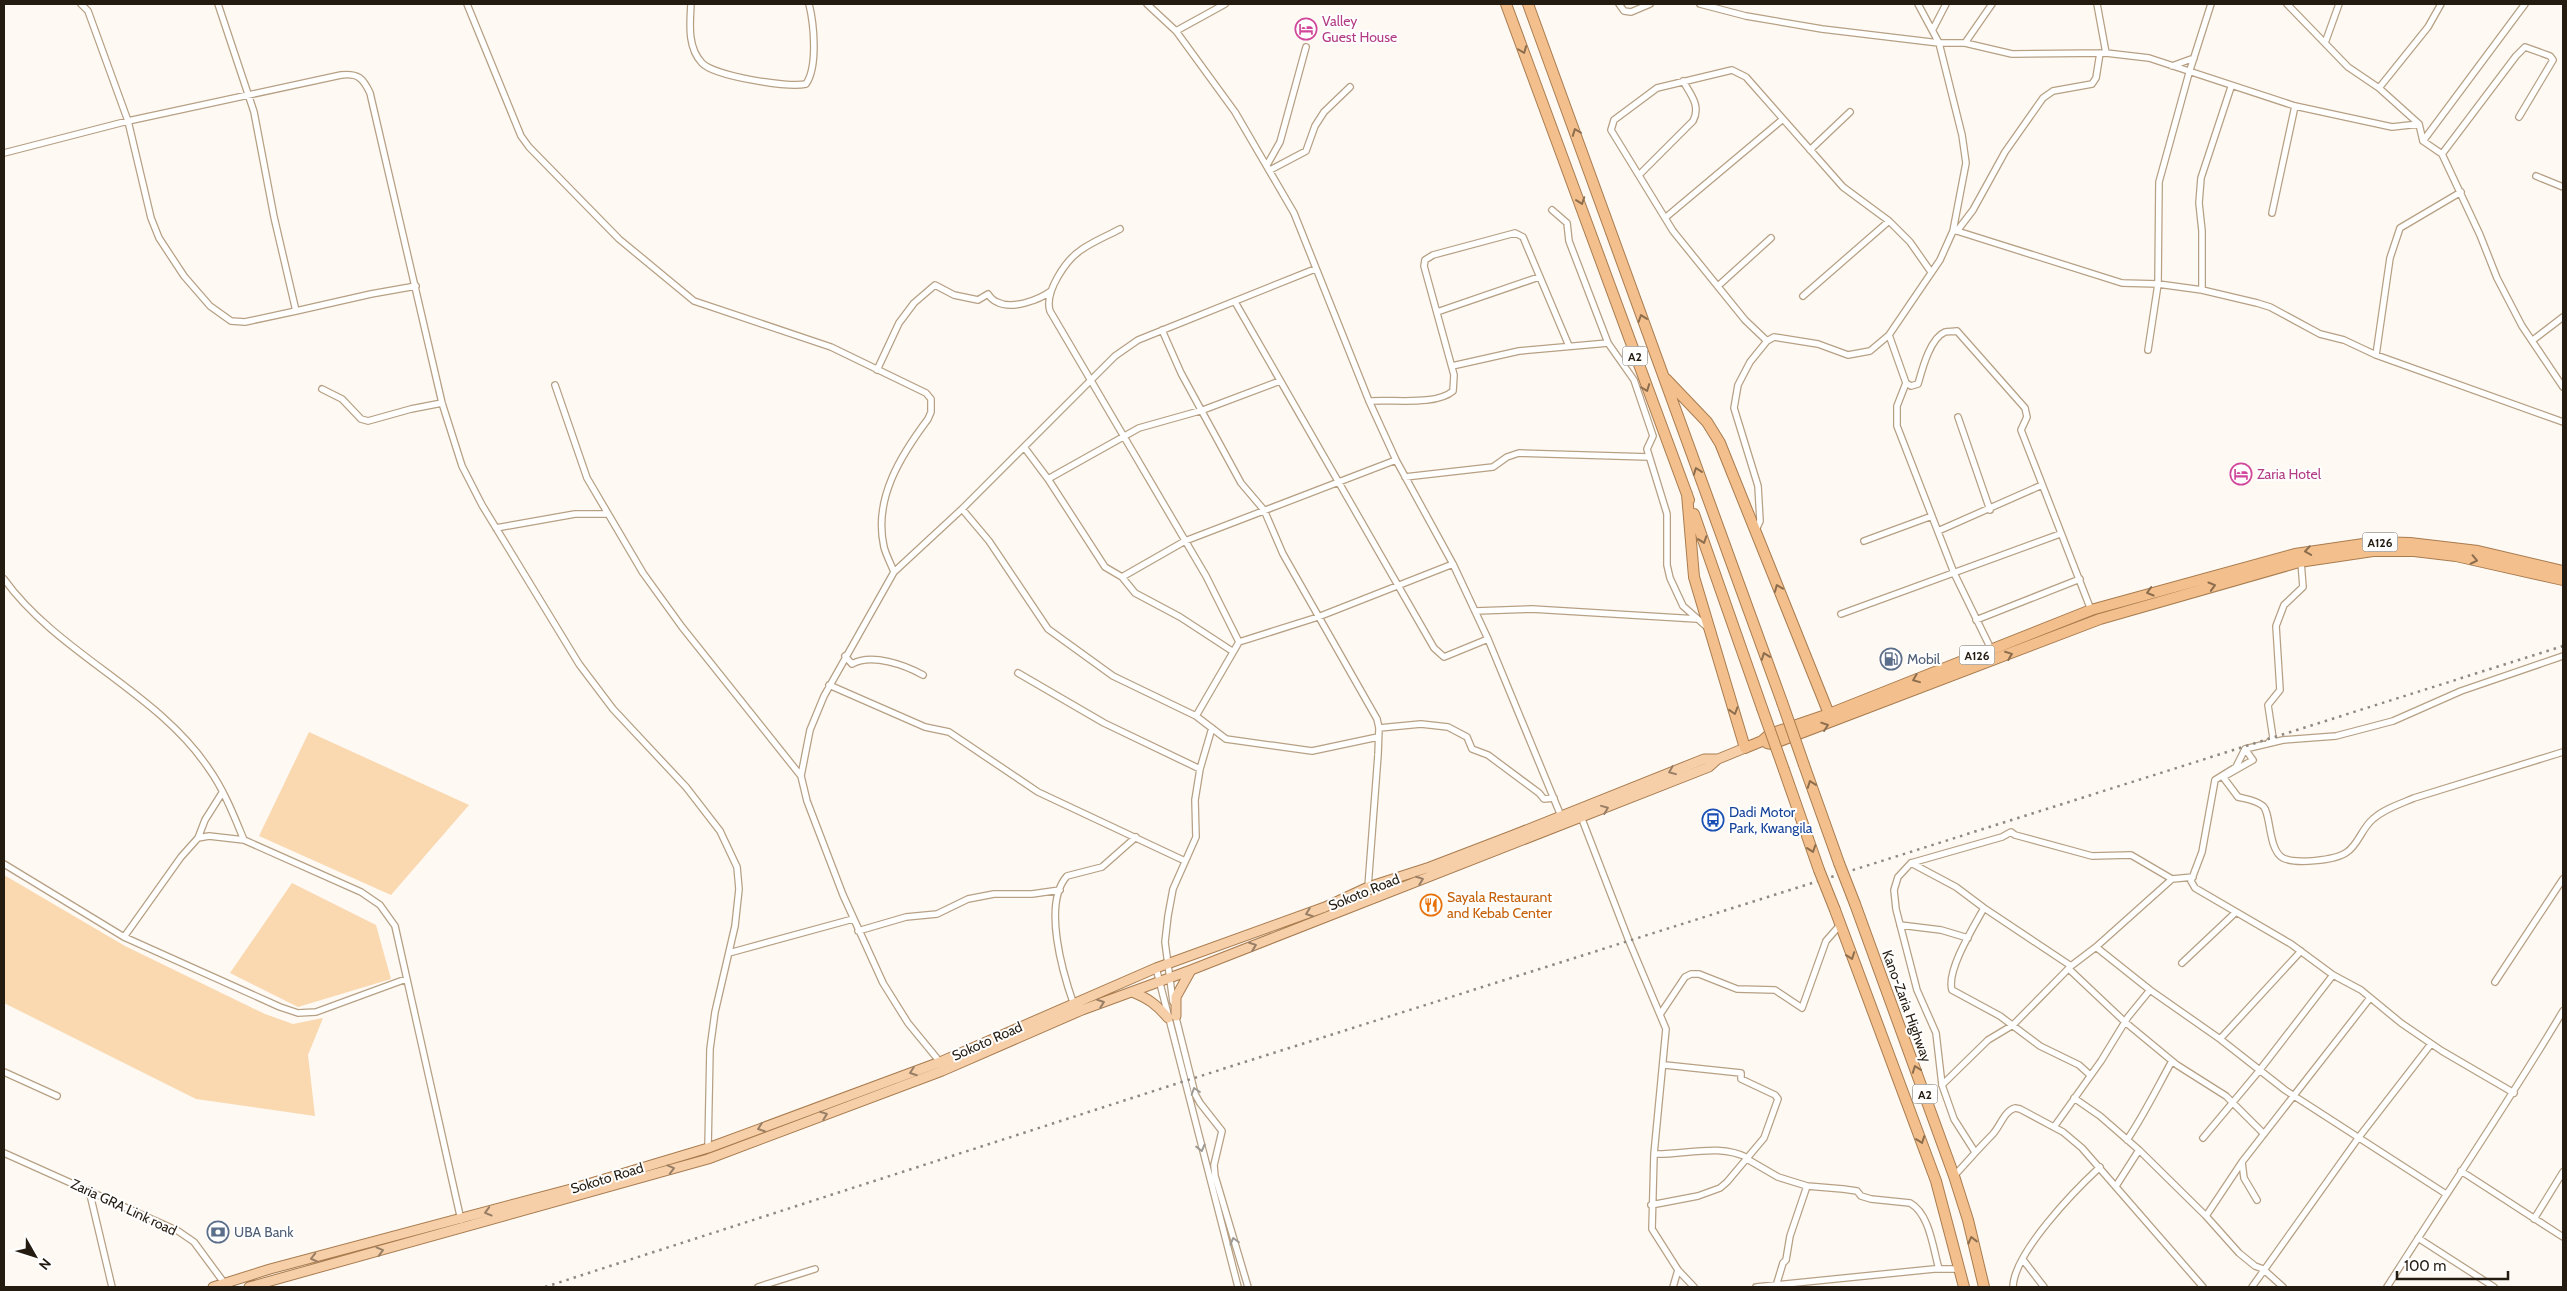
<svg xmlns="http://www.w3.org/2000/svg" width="2567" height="1291" font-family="Cabin,sans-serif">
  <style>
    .green { fill: #fad8b0 }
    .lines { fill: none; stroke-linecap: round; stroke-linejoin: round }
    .minor-casing { stroke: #b7a084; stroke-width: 8 }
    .primary-casing { stroke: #a97c4f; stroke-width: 11 }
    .trunk-casing { stroke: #a97c4f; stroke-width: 12 }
    .minor { stroke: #fff; stroke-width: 5.5 }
    .primary { stroke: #f6cfa9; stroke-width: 9 }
    .trunk { stroke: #f3bf8c; stroke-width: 10 }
    .rail { stroke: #908981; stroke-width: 2.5; stroke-dasharray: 2.5 5; stroke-linecap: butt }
    .trunk-bridge-casing { stroke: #a97c4f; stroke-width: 12; stroke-linecap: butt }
    .trunk-bridge { stroke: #f3bf8c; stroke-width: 10 }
    .oneway { stroke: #8c6e4e }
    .oneway2 { stroke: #987e65 }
    .oneway3 { stroke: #9d9994 }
    .labels { text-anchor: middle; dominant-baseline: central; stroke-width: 4; stroke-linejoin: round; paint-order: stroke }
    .shield { fill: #fff; stroke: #666058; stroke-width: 1 }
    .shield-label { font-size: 12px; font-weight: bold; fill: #251c11 }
    .hotel-label { font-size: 14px; fill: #b23c85; stroke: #fff; text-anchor: start }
    .service-label { font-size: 14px; fill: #4e5e75; stroke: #fff; text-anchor: start }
    .transit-label { font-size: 14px; fill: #164399; stroke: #fff; text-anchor: start }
    .street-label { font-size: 14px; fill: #251c11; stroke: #fff }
    .food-label { font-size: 14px; fill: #c56008; stroke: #fff; text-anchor: start }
  </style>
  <rect width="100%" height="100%" fill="#fef9f3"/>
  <path class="green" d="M309,732L469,805L391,895L259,836Z
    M4,875L125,946L265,1014L293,1024L323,1018L308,1055L315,1116L196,1099L4,1003Z
    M292,883L376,925L391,979L298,1007L230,973Z"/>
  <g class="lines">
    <g class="minor-casing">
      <path id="minor" d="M81,4L88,11L128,121L151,218L159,238L184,276L210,306L231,321L245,322L296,311
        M218,4L254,112L274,217L296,311L371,294L416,286
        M467,4L521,136L529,147L619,239L694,301L831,347L926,393L931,399V412L928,419C901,455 873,499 884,547C886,555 891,564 894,572
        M691,4C690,23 687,47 702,63C714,76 788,88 806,84C818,67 814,24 809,4
        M1147,4L1176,31L1235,112L1294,213L1369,401L1396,460L1453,564L1488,639L1561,816
        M1619,4L1624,11L1631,12L1650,4
        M1700,4L1746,16L1822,29L1939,43H1965L2012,54L2106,53L2149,58L2295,106L2392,127L2419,124
        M2097,4L2106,53
        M2287,4L2348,67L2379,88L2419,124L2423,141L2442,154L2480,235L2497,278L2522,326L2563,387
        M1933,29L1946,4
        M1176,31L1225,4
        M1965,43L1992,4
        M2325,43L2339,4
        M2172,66L2194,58
        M2379,88L2428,27L2441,4
        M2423,141L2525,4
        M1810,150L1850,112
        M4,153L128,121L341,75C358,73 363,78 370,93L442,403L462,466L482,505L579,664L613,709L686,787L720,831L737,867L739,889L735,926L715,1012L710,1049L708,1148
        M2442,154L2516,56L2525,47L2550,56L2553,60L2519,117
        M1267,165L1280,142L1306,47
        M1270,170L1306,151L1315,126L1324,112L1350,87
        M1639,175L1693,121C1701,106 1691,95 1683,81
        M2536,176L2563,187
        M1552,210L1567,223L1569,241L1608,343L1634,380L1653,436L1647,449L1667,514V565L1670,578L1683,606L1708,628
        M2272,213L2295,106
        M1665,218L1783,119
        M1120,229C1107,236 1092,242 1081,250C1066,260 1044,292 1050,311L1206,576L1239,642
        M1953,231H1957L2122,283L2158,284L2202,290L2257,303L2270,307L2320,334L2344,340L2376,355L2563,422
        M1957,231L1973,210L2005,152L2043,98L2053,91L2092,84L2096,78L2100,53
        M1718,286L1771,238
        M2202,290V231L2199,203L2201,178L2231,87
        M1803,296L1889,221
        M1235,302L1434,648L1444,657L1488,639
        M1437,312L1539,277
        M1162,330L1181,373L1241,483L1264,510L1283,554L1377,719L1379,728L1378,755L1368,887
        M1889,335L1906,383L1897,406V426L1954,573L1991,649
        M2533,340L2563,317
        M1767,341L1745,320L1673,231L1611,130L1614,120L1657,88L1732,70L1746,77L1843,187L1889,221L1910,242L1931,272
        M2148,350L2158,284L2159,182L2189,73L2211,4
        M2376,355L2390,258L2400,228L2461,192
        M1452,366L1519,351L1608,343
        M877,370L899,323L914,303L935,285L954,295L978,300L988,294C990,297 994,301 997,302C1012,310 1039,300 1051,291
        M1906,383L1911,386L1918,384C1922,370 1930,338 1945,332C1948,331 1953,332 1957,331L2025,408L2027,417L2021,430L2091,610
        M555,385L587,478L643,573L682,627L801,776
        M322,389L342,399L361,419L368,421L411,409L442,403
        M1369,401C1392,399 1436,406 1453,391L1454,375L1424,266L1425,260L1433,255L1515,233L1523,237L1569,346
        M1958,417L1990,510
        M1024,447L1048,479L1105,567L1122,577L1135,593L1180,617L1232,651
        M1405,477L1493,467L1507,457L1519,453L1649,457
        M1048,479L1139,428L1203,410L1280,381
        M962,509L989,541L1048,629L1113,676L1196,716L1226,739L1312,751L1378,737
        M496,528L575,514H608
        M1938,531L2042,485
        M1755,532L1760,521L1758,486L1734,408L1738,385L1750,362L1767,341L1774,337L1818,344L1848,355L1870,351L1889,335L1908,307L1940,260L1953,231L1966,163L1962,135L1939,43L1918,4
        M1864,541L1932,516
        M1122,577L1185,541L1396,460
        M4,579C58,654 158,692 209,769C224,790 234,816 244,840
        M1475,611L1532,609L1697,619
        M1841,614L2060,534
        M1976,620L2080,579
        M845,656L852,664C872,653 905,665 923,675
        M1018,673L1104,723L1200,769
        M829,685L925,727L949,732L1038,792L1185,861
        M1196,716L1239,642L1318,617L1453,564
        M1379,728L1421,724L1448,727L1467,737L1472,749L1488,755L1539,793L1544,799L1554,798
        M2269,742L2273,738L2268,705L2280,690L2276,626L2284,605L2303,587L2301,562
        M2245,749L2253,760L2223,777L2238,797C2246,799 2256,800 2263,806C2271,813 2268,850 2283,858C2295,864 2335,861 2347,852C2358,845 2362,828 2373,819C2384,809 2400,804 2414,798L2563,752
        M1580,814L1629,941L1666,1029L1654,1154L1652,1229L1678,1270L1694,1287
        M198,838L205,820L222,793
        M1911,863L1956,887L1984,908L2071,966
        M4,864L124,937L280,1007L298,1013L316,1012L406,979
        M1984,908C1974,926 1946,971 1952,990L2000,1016L2040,1046L2079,1065L2090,1075
        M1900,925L1941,930L1968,938
        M858,931L906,917L937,914L968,899L994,894H1032L1060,890
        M124,937L181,857L198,838L209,836L244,840L361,892L380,905L395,926L461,1220
        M2096,947L2150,990L2220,1039L2285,1090L2446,1194
        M729,953L853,919
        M2182,963L2235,913
        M1156,968L1238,1287
        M2070,970L2125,1022L2177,1065L2226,1096L2264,1134
        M2495,982L2563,879
        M1173,1002L1165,942L1168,916L1173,889L1196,837L1195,800L1200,769L1212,728
        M1074,1005C1063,974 1042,904 1067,876L1102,867L1136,837
        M1661,1013L1685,977L1691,974H1699L1737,989L1775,990L1802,1008L1826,941L1840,925
        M1175,1014L1195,1094L1200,1103L1222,1131L1214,1165L1215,1176L1248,1287
        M2220,1039L2301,951
        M940,1062L908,1023L883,983L843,895L807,801L801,776L810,730L824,696L894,572L962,509L1115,356L1138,340L1315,269
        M4,1072L57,1096
        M1942,1085L1988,1040L2013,1025L2071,966L2096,947L2172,879L2193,877
        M2514,1093L2442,1051L2401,1023L2361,990L2333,975L2291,944L2195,888L2191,881L2202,852L2215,780L2236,767L2245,749L2283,740L2336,736L2393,721L2461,691L2563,656
        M2074,1098L2100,1116L2139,1150L2206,1216L2239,1253L2255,1266L2263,1269L2283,1287
        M2054,1127L2101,1061L2128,1017L2150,990
        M2203,1138L2259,1071L2333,975
        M2127,1140C2144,1115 2157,1088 2172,1061
        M1975,1152L1954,1119L1942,1085L1936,1033L1917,990L1896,909L1894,890L1898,877L1911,863L2002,837L2011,832L2015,835L2092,856L2131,855L2172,879
        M4,1153L178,1231L194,1242L225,1284
        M1654,1154C1686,1155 1719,1143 1748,1158
        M1747,1159L1778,1177L1807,1186L1843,1189L1857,1191L1861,1196L1871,1199L1910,1203C1930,1214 1933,1249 1939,1269
        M2461,1171L2563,1237
        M1954,1176C1967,1162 1979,1148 1992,1135C2000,1127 2004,1111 2015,1108L2020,1109L2063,1132L2082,1148L2203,1287
        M2116,1186L2139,1150
        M89,1190L112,1287
        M2257,1200L2244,1178L2242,1162L2370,998
        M1651,1205L1698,1196L1720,1188L1727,1182L1764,1138L1778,1099L1775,1095L1741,1079V1073L1665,1065
        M2206,1216L2242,1162
        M2534,1219L2563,1172
        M2418,1238L2494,1287
        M2024,1261L2044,1287
        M1776,1286L1783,1263L1786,1260L1790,1236L1807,1186
        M758,1287L815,1269
        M1673,1287L1678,1270
        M1756,1287L1934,1269H1960
        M2013,1287C2014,1253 2074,1191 2100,1167
        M2252,1287L2359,1137L2431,1044
        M2387,1287C2445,1195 2507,1105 2563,1011"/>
    </g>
    <g class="primary-casing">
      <path id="primary" d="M1132,992C1148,998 1157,1005 1168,1018
        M1176,1016V997L1191,970
        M213,1287L270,1269L571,1189L708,1148L940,1062L1156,968L1325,907L1368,887L1430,867L1511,836L1704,759H1718L1745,748
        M249,1287L708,1159L942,1071L1082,1010L1191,970L1709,767L1718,759"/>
    </g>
    <g class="trunk-casing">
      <path id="trunk" d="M1506,4L1689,500
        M1528,4L1782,702
        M1666,379L1707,422L1720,443L1829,714
        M1687,494L1694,577L1745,748L1762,741L1770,734L1829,714L2091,610L2295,554L2377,542L2410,543L2478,551L2563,571
        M1694,514L1762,708
        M1767,743L1772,744L2100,619L2299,562L2373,551H2414L2456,556L2563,580
        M1804,765L1839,863
        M1784,770L1819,870
        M1855,904L1954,1176L1968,1220L1984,1287
        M1835,910L1936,1181L1964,1287"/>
    </g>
    <use href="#minor" class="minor"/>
    <use href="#primary" class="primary"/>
    <use href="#trunk" class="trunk"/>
    <path class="rail" d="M545,1287L1191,1079L2563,646"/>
    <g class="trunk-bridge-casing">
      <path id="trunk-bridge" d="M1782,702L1804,765
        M1762,708L1784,770
        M1839,863L1855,904
        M1819,870L1835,910"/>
    </g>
    <use href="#trunk-bridge" class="trunk-bridge"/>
  </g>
  <defs><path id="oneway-chevron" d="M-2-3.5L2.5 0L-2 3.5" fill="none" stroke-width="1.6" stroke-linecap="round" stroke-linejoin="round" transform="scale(1.25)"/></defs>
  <g class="oneway">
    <use href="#oneway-chevron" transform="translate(1523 50) rotate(69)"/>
    <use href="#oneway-chevron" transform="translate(1576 132) rotate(-111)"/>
    <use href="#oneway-chevron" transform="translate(1581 201) rotate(70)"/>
    <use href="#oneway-chevron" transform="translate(1642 318) rotate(-109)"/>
    <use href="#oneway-chevron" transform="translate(1646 388) rotate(69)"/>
    <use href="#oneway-chevron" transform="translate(1697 471) rotate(-110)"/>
    <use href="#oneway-chevron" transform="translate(1703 540) rotate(71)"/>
    <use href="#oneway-chevron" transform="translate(2308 551) rotate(171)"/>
    <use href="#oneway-chevron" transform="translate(2474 560) rotate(12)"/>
    <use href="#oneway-chevron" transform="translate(2212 586) rotate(-16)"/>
    <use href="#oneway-chevron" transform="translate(1778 588) rotate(-112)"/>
    <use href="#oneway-chevron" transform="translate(2150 592) rotate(164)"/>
    <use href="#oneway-chevron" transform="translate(2009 655) rotate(-21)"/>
    <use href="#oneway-chevron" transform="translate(1765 656) rotate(-110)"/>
    <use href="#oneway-chevron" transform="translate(1916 679) rotate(158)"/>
    <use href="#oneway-chevron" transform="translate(1734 711) rotate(73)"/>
    <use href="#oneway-chevron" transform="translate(1825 726) rotate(-19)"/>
    <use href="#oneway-chevron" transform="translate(1811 784) rotate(-110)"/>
    <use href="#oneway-chevron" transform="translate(1812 849) rotate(71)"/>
    <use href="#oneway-chevron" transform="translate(1851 956) rotate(70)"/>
    <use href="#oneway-chevron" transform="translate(1916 1069) rotate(-110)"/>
    <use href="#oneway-chevron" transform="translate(1921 1140) rotate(70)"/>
    <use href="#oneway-chevron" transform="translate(1972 1240) rotate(-104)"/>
  </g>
  <g class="oneway2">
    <use href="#oneway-chevron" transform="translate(1672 771) rotate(158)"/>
    <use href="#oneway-chevron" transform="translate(1605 809) rotate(-22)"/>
    <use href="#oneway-chevron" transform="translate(1420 880) rotate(-21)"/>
    <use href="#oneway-chevron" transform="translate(1309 913) rotate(160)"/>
    <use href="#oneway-chevron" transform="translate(1253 946) rotate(-21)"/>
    <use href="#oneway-chevron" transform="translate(1101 1003) rotate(-20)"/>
    <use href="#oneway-chevron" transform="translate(913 1072) rotate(160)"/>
    <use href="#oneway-chevron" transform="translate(824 1115) rotate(-21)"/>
    <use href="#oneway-chevron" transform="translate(761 1128) rotate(160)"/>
    <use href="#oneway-chevron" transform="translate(671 1169) rotate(-15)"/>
    <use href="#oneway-chevron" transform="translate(488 1212) rotate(164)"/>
    <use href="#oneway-chevron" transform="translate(380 1251) rotate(-15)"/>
    <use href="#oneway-chevron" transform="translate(314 1258) rotate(166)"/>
  </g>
  <g class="oneway3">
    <use href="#oneway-chevron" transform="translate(1195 1091) rotate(-108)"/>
    <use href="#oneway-chevron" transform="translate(1201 1148) rotate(76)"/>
    <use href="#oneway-chevron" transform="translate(1234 1241) rotate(-106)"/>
  </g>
  <defs>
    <g id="hotel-ring" transform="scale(1.125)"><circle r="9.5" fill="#fff" stroke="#d1479c" stroke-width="1.5"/><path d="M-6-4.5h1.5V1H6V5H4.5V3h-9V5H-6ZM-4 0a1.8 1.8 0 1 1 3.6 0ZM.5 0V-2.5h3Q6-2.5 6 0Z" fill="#d1479c"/></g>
    <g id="fuel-ring" transform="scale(1.125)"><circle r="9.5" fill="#fff" stroke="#5c6f8a" stroke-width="1.5"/><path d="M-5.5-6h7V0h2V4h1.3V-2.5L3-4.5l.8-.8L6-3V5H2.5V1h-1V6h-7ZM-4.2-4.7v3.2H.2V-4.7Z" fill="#5c6f8a"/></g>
    <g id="bus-ring" transform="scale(1.125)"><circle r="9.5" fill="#fff" stroke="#1a4fb4" stroke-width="1.5"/><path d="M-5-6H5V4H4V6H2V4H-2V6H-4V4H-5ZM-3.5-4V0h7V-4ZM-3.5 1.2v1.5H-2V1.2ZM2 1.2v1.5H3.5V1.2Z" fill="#1a4fb4"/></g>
    <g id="restaurant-ring" transform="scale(1.125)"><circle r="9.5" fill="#fff" stroke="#e8710a" stroke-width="1.5"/><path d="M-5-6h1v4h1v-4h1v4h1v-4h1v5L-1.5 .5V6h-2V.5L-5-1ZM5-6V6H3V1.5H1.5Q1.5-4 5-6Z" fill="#e8710a"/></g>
    <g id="bank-ring" transform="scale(1.125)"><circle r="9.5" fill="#fff" stroke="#5c6f8a" stroke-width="1.5"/><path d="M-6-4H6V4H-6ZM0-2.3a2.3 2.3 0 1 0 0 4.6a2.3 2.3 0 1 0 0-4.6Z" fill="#5c6f8a"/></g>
  </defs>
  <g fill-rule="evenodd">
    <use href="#hotel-ring" x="1306" y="29"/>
    <use href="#hotel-ring" x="2241" y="474"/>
    <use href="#fuel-ring" x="1891" y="659"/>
    <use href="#bus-ring" x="1713" y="820"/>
    <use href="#restaurant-ring" x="1431" y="905"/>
    <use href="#bank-ring" x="218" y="1232"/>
  </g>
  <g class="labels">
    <g class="shield">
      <rect x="1622.5" y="346.5" width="25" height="19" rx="4"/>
      <rect x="2362.5" y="532.5" width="35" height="19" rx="4"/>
      <rect x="1959.5" y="645.5" width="35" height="19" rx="4"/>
      <rect x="1912.5" y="1084.5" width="25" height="19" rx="4"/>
    </g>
    <g class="shield-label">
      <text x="1635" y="356">A2</text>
      <text x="2380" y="542">A126</text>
      <text x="1977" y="655">A126</text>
      <text x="1925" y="1094">A2</text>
    </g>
    <g class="hotel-label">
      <text x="1322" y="21">Valley<tspan x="1322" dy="16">Guest House</tspan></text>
      <text x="2257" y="474">Zaria Hotel</text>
    </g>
    <g class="service-label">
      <text x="1907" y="659">Mobil</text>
      <text x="234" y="1232">UBA Bank</text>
    </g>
    <g class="transit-label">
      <text x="1729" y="812">Dadi Motor<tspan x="1729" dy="16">Park, Kwangila</tspan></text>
    </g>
    <g class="street-label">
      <text transform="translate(1364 892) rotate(-22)">Sokoto Road</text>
      <text transform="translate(1907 1006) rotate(70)">Kano-Zaria Highway</text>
      <text transform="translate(987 1041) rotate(-24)">Sokoto Road</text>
      <text transform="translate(607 1178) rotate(-17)">Sokoto Road</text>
      <text transform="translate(124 1207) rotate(25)">Zaria GRA Link road</text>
    </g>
    <g class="food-label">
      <text x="1447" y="897">Sayala Restaurant<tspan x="1447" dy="16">and Kebab Center</tspan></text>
    </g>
  </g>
  <rect width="2567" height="1291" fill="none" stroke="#251c11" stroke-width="10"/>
  <g transform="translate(35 1256) rotate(129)" stroke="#ffffff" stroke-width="4" paint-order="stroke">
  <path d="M0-4L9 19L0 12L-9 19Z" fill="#251c11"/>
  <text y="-8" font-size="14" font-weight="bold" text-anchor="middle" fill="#251c11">N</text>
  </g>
  <path d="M2397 1271v8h111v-8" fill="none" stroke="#251c11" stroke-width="2.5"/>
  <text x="2404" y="1271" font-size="15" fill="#251c11" stroke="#ffffff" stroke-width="4" paint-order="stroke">100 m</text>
</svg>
